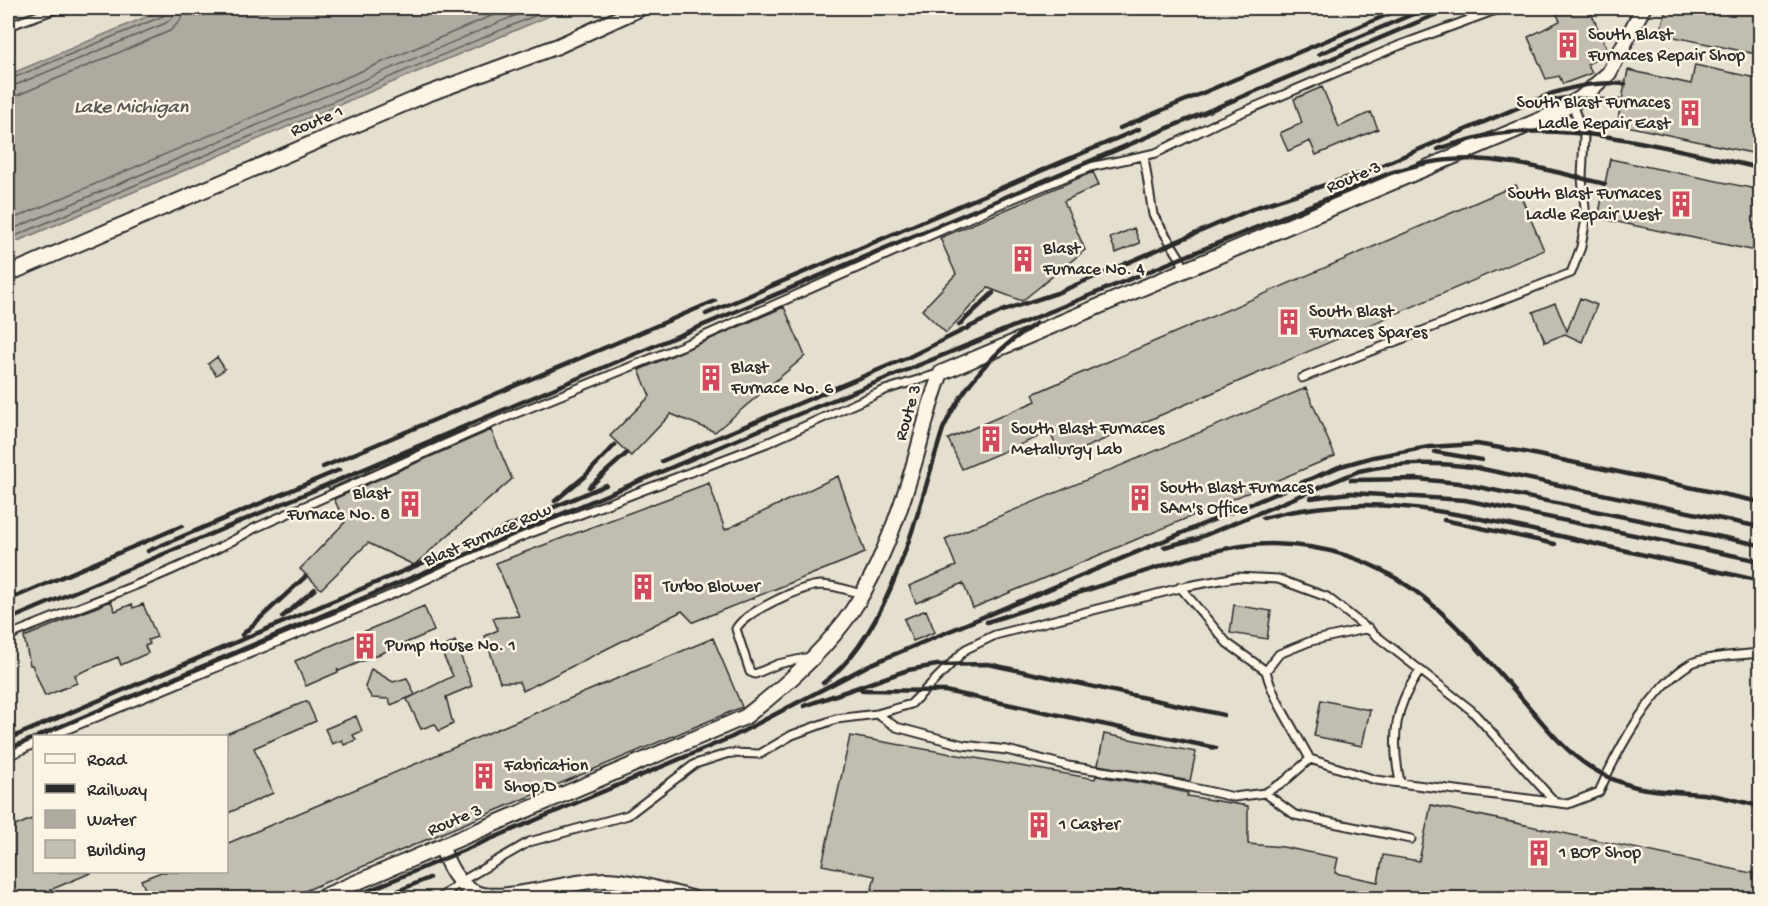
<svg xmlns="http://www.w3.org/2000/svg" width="1768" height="906" font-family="'Gochi Hand',sans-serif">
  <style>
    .built { fill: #e5dfd0; fill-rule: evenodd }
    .water { fill: #afaaa0; stroke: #7a7771; stroke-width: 1.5 }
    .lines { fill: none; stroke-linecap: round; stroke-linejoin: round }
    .shore { stroke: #605e5a; stroke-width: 1.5 }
    .building { fill: #c2bdb1; stroke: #2b2b2b; stroke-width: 1.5 }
    .service-casing { stroke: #2b2b2b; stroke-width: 11 }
    .minor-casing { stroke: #2b2b2b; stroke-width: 18 }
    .service { stroke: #fcf5e5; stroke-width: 7 }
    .minor { stroke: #fcf5e5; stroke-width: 14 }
    .rail { stroke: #2b2b2b; stroke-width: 4.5 }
    .labels { text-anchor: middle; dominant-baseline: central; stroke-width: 5; stroke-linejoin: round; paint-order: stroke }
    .poi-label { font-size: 18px; fill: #2b2b2b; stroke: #fcf5e5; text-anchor: start }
    .street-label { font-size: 18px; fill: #2b2b2b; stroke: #fcf5e5 }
    .water-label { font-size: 20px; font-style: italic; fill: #595754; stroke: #fcf5e5 }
  </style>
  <rect width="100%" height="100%" fill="#f4edde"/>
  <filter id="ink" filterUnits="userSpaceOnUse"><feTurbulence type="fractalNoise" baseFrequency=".0167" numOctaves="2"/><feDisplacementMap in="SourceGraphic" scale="12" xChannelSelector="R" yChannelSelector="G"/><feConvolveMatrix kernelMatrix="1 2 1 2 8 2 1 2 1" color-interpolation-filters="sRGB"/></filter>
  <g filter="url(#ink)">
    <path class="built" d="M8,8H167L8,75Z
      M568,8H1760V898H8V245ZM34,736H226V872H34Z"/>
    <path class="water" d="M167,8H568L8,245V75Z"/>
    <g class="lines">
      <path class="shore" d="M8,80L163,16L167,8
        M8,88L166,23L173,17L175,8
        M8,97L18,95L170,31L180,21L184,8
        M8,221L510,8
        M8,231L533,8
        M8,239L553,8"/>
    </g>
    <path class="building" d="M1554,8H1589L1609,54L1587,64L1592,73L1563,84L1559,76L1546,79L1528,37L1560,21Z
      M1666,8H1731L1761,14V55L1660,34Z
      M1695,65L1761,79V155L1617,124L1628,70L1691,84Z
      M1322,87L1339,127L1371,112L1378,129L1316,155L1310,141L1288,151L1280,133L1302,123L1294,99Z
      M1610,159L1761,190V252L1598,218Z
      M1093,172L1099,185L1064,201L1085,250L1022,301L988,288L946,333L922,310L956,274L940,238Z
      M1516,185L1544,250L1061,458L1050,432L962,469L948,439L1036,401L1033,394Z
      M1134,228L1140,243L1116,253L1110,238Z
      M1580,298L1597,305L1582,342L1565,334L1545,342L1533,312L1555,303L1567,331Z
      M784,307L805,356L715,432L671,414L631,456L610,436L650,396L639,370Z
      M217,357L225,369L216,375L208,364Z
      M1306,388L1335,456L973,608L963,583L916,603L909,586L956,566L945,539Z
      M467,428L329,489L328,486Z
      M491,430L512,479L414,565L368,543L321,589L300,569L345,522L334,499Z
      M838,476L865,553L693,622L682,611L523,691L519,682H500L485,636L498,630L493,618L519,616L496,563L709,483L725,530Z
      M111,601L115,611L132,604L133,608L143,604L157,637L148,640L150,644L145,646L148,653L121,665L118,657L75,675L77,683L45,696L32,665H30L24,637Z
      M1234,605L1271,611L1267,639L1230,633Z
      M424,606L434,631L339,671L337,669L338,672L306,686L295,661Z
      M926,610L935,632L913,641L904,619Z
      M713,638L742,707L288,898H149L141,880L161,872H226V844Z
      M455,641L472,686L446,697L453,724L439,731L435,724L421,729L407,699L453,676L440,649Z
      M371,669L393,682L407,678L415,695L391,705L389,699L372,698L365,687Z
      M1321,700L1370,710L1362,746L1314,736Z
      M307,701L316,721L254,748L273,793L226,814V734Z
      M356,716L362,731L353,735L356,740L344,745L342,740L332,744L325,729Z
      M1104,734L1196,752L1190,781L1098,765Z
      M850,736L1095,779L1096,776L1148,784L1188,793L1187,796L1248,806V844L1283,847L1338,858L1335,873L1378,882L1383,855L1419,861L1431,805L1761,875V898H977L942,891L941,898H870L875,876L822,865Z
      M34,818V872H93L31,898H8V829Z"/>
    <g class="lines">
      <g class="service-casing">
        <path id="service" d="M8,26L59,8
          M1144,157L1153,215L1180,258L1185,271
          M1302,378L1571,273L1581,247L1586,218L1582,178L1584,136L1572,104
          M1180,587L1227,643L1266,671
          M8,636C91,601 177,574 255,528L502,419L682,346L1007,201L1090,167L1156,153L1217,123L1398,46L1501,8
          M810,657L778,664L755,674L750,672L736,629C743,613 802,586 820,585C834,585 848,590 861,594
          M877,714L911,704L966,649L995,635L1188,586L1237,577L1278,579L1327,597L1471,710L1555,802
          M51,736L405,589L502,544L767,443L885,390L941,373
          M8,756L34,744
          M1310,759C1296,732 1273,700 1266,671L1279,654L1311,641L1369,628
          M1400,782C1391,740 1394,706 1420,671
          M1265,793L1295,815L1411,839
          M440,898L460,882L529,842L628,815L695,764L729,753L760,754L792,735L836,719L877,714L896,727L963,745L1007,750L1068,766L1149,778L1234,797L1265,793L1285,781L1310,759L1376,780L1568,804L1599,792C1617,751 1652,685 1692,663C1706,656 1744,655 1760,653"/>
      </g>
      <g class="minor-casing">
        <path id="minor" d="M8,274L425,95L558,46L641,8
          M442,847C447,864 458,886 476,893C502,904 573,879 607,880C635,881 666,892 692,898
          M320,898L745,717C784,687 824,652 852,611C879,570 900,512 914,464C923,433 929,403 941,373L1554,114L1581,98L1609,73L1643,8"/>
      </g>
      <use href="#service" class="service"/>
      <use href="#minor" class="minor"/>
      <path class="rail" d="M1319,54L1427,8
        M1547,101L1566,98L1622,101
        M1120,128L1403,8
        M1438,149C1457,143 1476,137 1496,134C1584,123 1675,150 1760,168
        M1361,174L1550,94C1576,86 1598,81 1625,84
        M706,314L1139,129
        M959,325L993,293
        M1435,452L1482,460
        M662,461L909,357L1002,311L1057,293L1257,207L1368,171
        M323,467L715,301
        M1351,480L1417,479L1459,483L1760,545
        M589,487L626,454
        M1311,498L1350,493L1465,500L1760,561
        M555,501L585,476L615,445
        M1263,518C1371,489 1459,514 1564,537C1630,552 1695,566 1760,581
        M1444,520L1555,544
        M1164,547L1196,539L1359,471C1396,462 1435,462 1473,467L1760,527
        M148,551L339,470
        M8,600L182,526
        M282,617L315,589
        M8,620L1451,8
        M987,622C1036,606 1085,591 1134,575C1178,561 1224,544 1271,544C1392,545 1450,616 1523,700C1543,723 1564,751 1590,767C1631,793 1658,790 1703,794C1722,796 1741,802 1760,806
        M242,635L305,577
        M823,683C891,635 919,505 943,429C963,385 996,348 1037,323
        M862,690L945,691L1216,748
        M804,706L908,670L937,665L988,664L1224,715
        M38,736L762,429L1390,173C1409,167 1429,161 1449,160C1501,155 1555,172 1605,184
        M8,739L606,485
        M8,749L34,738
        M351,898L732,737L869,665L1341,466L1373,457L1429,447L1477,444L1524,452L1760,502
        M381,898L429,878"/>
    </g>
  </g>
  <defs>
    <g id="building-bare" transform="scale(2.07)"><path d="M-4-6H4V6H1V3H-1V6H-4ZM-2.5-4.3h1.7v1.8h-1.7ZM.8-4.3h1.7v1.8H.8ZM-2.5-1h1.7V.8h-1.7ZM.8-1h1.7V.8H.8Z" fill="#d1495b" stroke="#fcf5e5" stroke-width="2.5" paint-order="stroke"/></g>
  </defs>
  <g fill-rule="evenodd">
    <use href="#building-bare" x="1568" y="45"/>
    <use href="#building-bare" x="1690" y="113"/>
    <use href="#building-bare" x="1681" y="204"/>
    <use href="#building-bare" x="1023" y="259"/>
    <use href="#building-bare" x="1289" y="322"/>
    <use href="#building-bare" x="711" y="378"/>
    <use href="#building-bare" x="991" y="439"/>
    <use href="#building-bare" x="1140" y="498"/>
    <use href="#building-bare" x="410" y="504"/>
    <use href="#building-bare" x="643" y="587"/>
    <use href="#building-bare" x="365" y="646"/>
    <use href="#building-bare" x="484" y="776"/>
    <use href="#building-bare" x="1039" y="825"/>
    <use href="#building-bare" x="1539" y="853"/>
  </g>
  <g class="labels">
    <g class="poi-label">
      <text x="1588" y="35">South Blast<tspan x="1588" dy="21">Furnaces Repair Shop</tspan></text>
      <text x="1670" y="103" text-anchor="end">South Blast Furnaces<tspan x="1670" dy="21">Ladle Repair East</tspan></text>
      <text x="1661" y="194" text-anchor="end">South Blast Furnaces<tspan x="1661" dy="21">Ladle Repair West</tspan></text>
      <text x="1043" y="249">Blast<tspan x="1043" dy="21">Furnace No. 4</tspan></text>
      <text x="1309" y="312">South Blast<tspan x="1309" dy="21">Furnaces Spares</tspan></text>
      <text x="731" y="368">Blast<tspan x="731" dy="21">Furnace No. 6</tspan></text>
      <text x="1011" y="429">South Blast Furnaces<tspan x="1011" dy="21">Metallurgy Lab</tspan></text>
      <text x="1160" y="488">South Blast Furnaces<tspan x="1160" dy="21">SAM's Office</tspan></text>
      <text x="390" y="494" text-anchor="end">Blast<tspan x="390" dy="21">Furnace No. 8</tspan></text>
      <text x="663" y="587">Turbo Blower</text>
      <text x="385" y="646">Pump House No. 1</text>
      <text x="504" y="766">Fabrication<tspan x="504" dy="21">Shop D</tspan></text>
      <text x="1059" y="825">1 Caster</text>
      <text x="1559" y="853">1 BOP Shop</text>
    </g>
    <g class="street-label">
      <text transform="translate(317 122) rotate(-23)">Route 1</text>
      <text transform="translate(1354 178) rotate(-23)">Route 3</text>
      <text transform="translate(909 413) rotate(-74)">Route 3</text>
      <text transform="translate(488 536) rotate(-23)">Blast Furnace Row</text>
      <text transform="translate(455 821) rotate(-23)">Route 3</text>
    </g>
    <g class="water-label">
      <text x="131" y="108">Lake Michigan</text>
    </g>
  </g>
  <rect width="1768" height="906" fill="none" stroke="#fcf5e5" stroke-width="30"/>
  <rect x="15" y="15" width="1738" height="876" fill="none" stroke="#2b2b2b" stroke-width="2" filter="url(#ink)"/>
  <rect x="33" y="735" width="195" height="138" fill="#fcf5e5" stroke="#a8a49b" stroke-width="1.5"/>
  <rect x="45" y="754" width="30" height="9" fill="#fcf5e5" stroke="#a8a49b" stroke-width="1.5"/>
  <text x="87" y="765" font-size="18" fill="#2b2b2b">Road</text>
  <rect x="45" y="784" width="30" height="9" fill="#2b2b2b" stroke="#a8a49b" stroke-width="1.5"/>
  <text x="87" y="795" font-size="18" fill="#2b2b2b">Railway</text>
  <rect x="45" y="810" width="30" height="18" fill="#afaaa0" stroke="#a8a49b" stroke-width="1.5"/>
  <text x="87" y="825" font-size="18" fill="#2b2b2b">Water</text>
  <rect x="45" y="840" width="30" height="18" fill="#c2bdb1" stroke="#a8a49b" stroke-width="1.5"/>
  <text x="87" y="855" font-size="18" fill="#2b2b2b">Building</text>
</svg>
